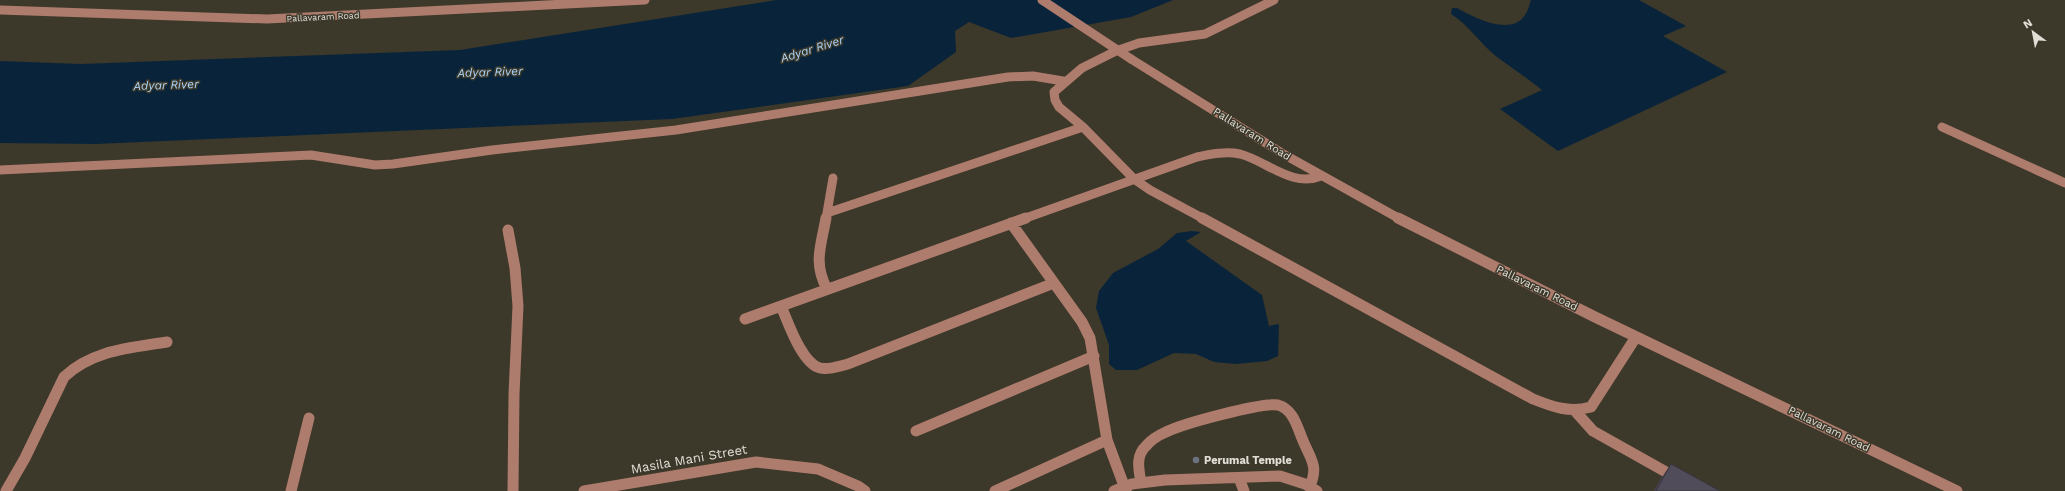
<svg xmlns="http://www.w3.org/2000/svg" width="2065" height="491" font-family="'Work Sans',sans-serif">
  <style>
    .water { fill: #09243a }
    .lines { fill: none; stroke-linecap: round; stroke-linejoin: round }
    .minor-far1 { stroke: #ae7c6d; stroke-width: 9 }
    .minor { stroke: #ae7c6d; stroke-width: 11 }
    .minor-bridge { stroke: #ae7c6d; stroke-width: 9 }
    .wall { fill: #46414d }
    .building { fill: #514c5a; stroke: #39353f }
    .worship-dot { fill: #6b7280; stroke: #3c382a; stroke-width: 1.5 }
    .labels { text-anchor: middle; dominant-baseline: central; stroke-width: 3; stroke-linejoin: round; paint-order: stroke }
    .far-street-label { font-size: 9px; fill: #e1ded6; stroke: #3c382a }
    .street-label { font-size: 11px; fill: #e1ded6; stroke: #3c382a }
    .poi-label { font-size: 11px; font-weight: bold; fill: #e1ded6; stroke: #3c382a; text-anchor: start }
    .water-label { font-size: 12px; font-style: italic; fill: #aad5fc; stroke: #3c382a }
    .near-street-label { font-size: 13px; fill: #e1ded6; stroke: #3c382a }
  </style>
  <rect width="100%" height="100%" fill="#3c382a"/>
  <path class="water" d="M776,0H1173L1131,17L1011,38L969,22L955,31L956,52L908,86L672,119L96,144L0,143V61L81,64L460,50Z
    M1531,0H1639L1686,26L1663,36L1727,72L1558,151L1500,109L1542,90C1527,78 1512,68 1497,57C1480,44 1469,25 1451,14L1452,8H1457C1473,17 1511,37 1525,15C1528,11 1529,5 1531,0Z
    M1192,231L1201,232L1186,241L1262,295L1269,326L1279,324L1278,356L1267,361L1236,364L1214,362L1196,354L1174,353L1137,370H1116L1109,364V345L1096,308L1099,291L1113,273L1158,249L1177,233Z"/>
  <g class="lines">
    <path class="minor-far1" d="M0,10L267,19L645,0
      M1131,59L1285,155L1400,219
      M1942,127L2065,183
      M0,170L311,155L375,165L393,164L492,150L676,130L1008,77L1033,76L1063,81
      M833,178L827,213L1083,127
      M826,219L827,213
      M1023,219L1197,157C1211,154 1226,151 1240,154C1267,161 1292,188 1321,176
      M1204,219L1150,190L1134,179L1083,127L1059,107L1055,100L1054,92L1082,68L1116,51L1139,43L1205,34L1274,0"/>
    <path class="minor" d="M826,218C821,246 813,263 827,289
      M1202,218L1533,399C1553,407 1569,413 1591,407L1636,337
      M1398,218L1595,317L1957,491
      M1011,223L1082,322L1090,338L1107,440L1126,491
      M508,230L515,268L518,306L514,394L513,491
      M781,306C788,322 802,364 820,368C830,370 839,366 848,364L1054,283
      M745,319L1026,218
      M1576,412L1593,431L1700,491
      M916,431L1094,356
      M1239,478L1244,491
      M1141,483C1139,470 1135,456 1146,446C1150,441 1159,435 1166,432C1182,424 1262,402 1278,405C1294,409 1298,430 1304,443C1312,461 1318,467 1310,486
      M6,491L25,458L64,377C92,350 130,348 167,342
      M291,491L309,418
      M584,491L756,462L818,469L858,486L865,491
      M995,491L1107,440
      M1114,491L1132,484L1165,480L1280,476L1305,484L1317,491"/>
    <path class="minor-bridge" d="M1042,0L1131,59"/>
  </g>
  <path class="wall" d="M1671,464L1720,491H1654L1660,480Z"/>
  <path class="building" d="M1671,464L1720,491H1656Z"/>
  <circle class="worship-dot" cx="1196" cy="460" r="4"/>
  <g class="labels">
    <g class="far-street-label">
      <text transform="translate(323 17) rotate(-3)">Pallavaram Road</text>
    </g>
    <g class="street-label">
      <text transform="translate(1252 134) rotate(32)">Pallavaram Road</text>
      <text transform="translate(1537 288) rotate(26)">Pallavaram Road</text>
      <text transform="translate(1829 429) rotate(26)">Pallavaram Road</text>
    </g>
    <g class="poi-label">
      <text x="1204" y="460">Perumal Temple</text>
    </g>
    <g class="water-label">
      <text transform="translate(812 49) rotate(-17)">Adyar River</text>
      <text transform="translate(490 72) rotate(-2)">Adyar River</text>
      <text transform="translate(166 85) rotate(-2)">Adyar River</text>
    </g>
    <g class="near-street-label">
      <text transform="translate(689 459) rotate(-10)">Masila Mani Street</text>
    </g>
  </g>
  <g transform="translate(2033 32) rotate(328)" stroke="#3c382a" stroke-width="3" paint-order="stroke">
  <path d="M0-3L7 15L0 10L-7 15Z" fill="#e1ded6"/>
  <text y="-6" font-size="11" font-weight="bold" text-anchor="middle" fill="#e1ded6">N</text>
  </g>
</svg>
